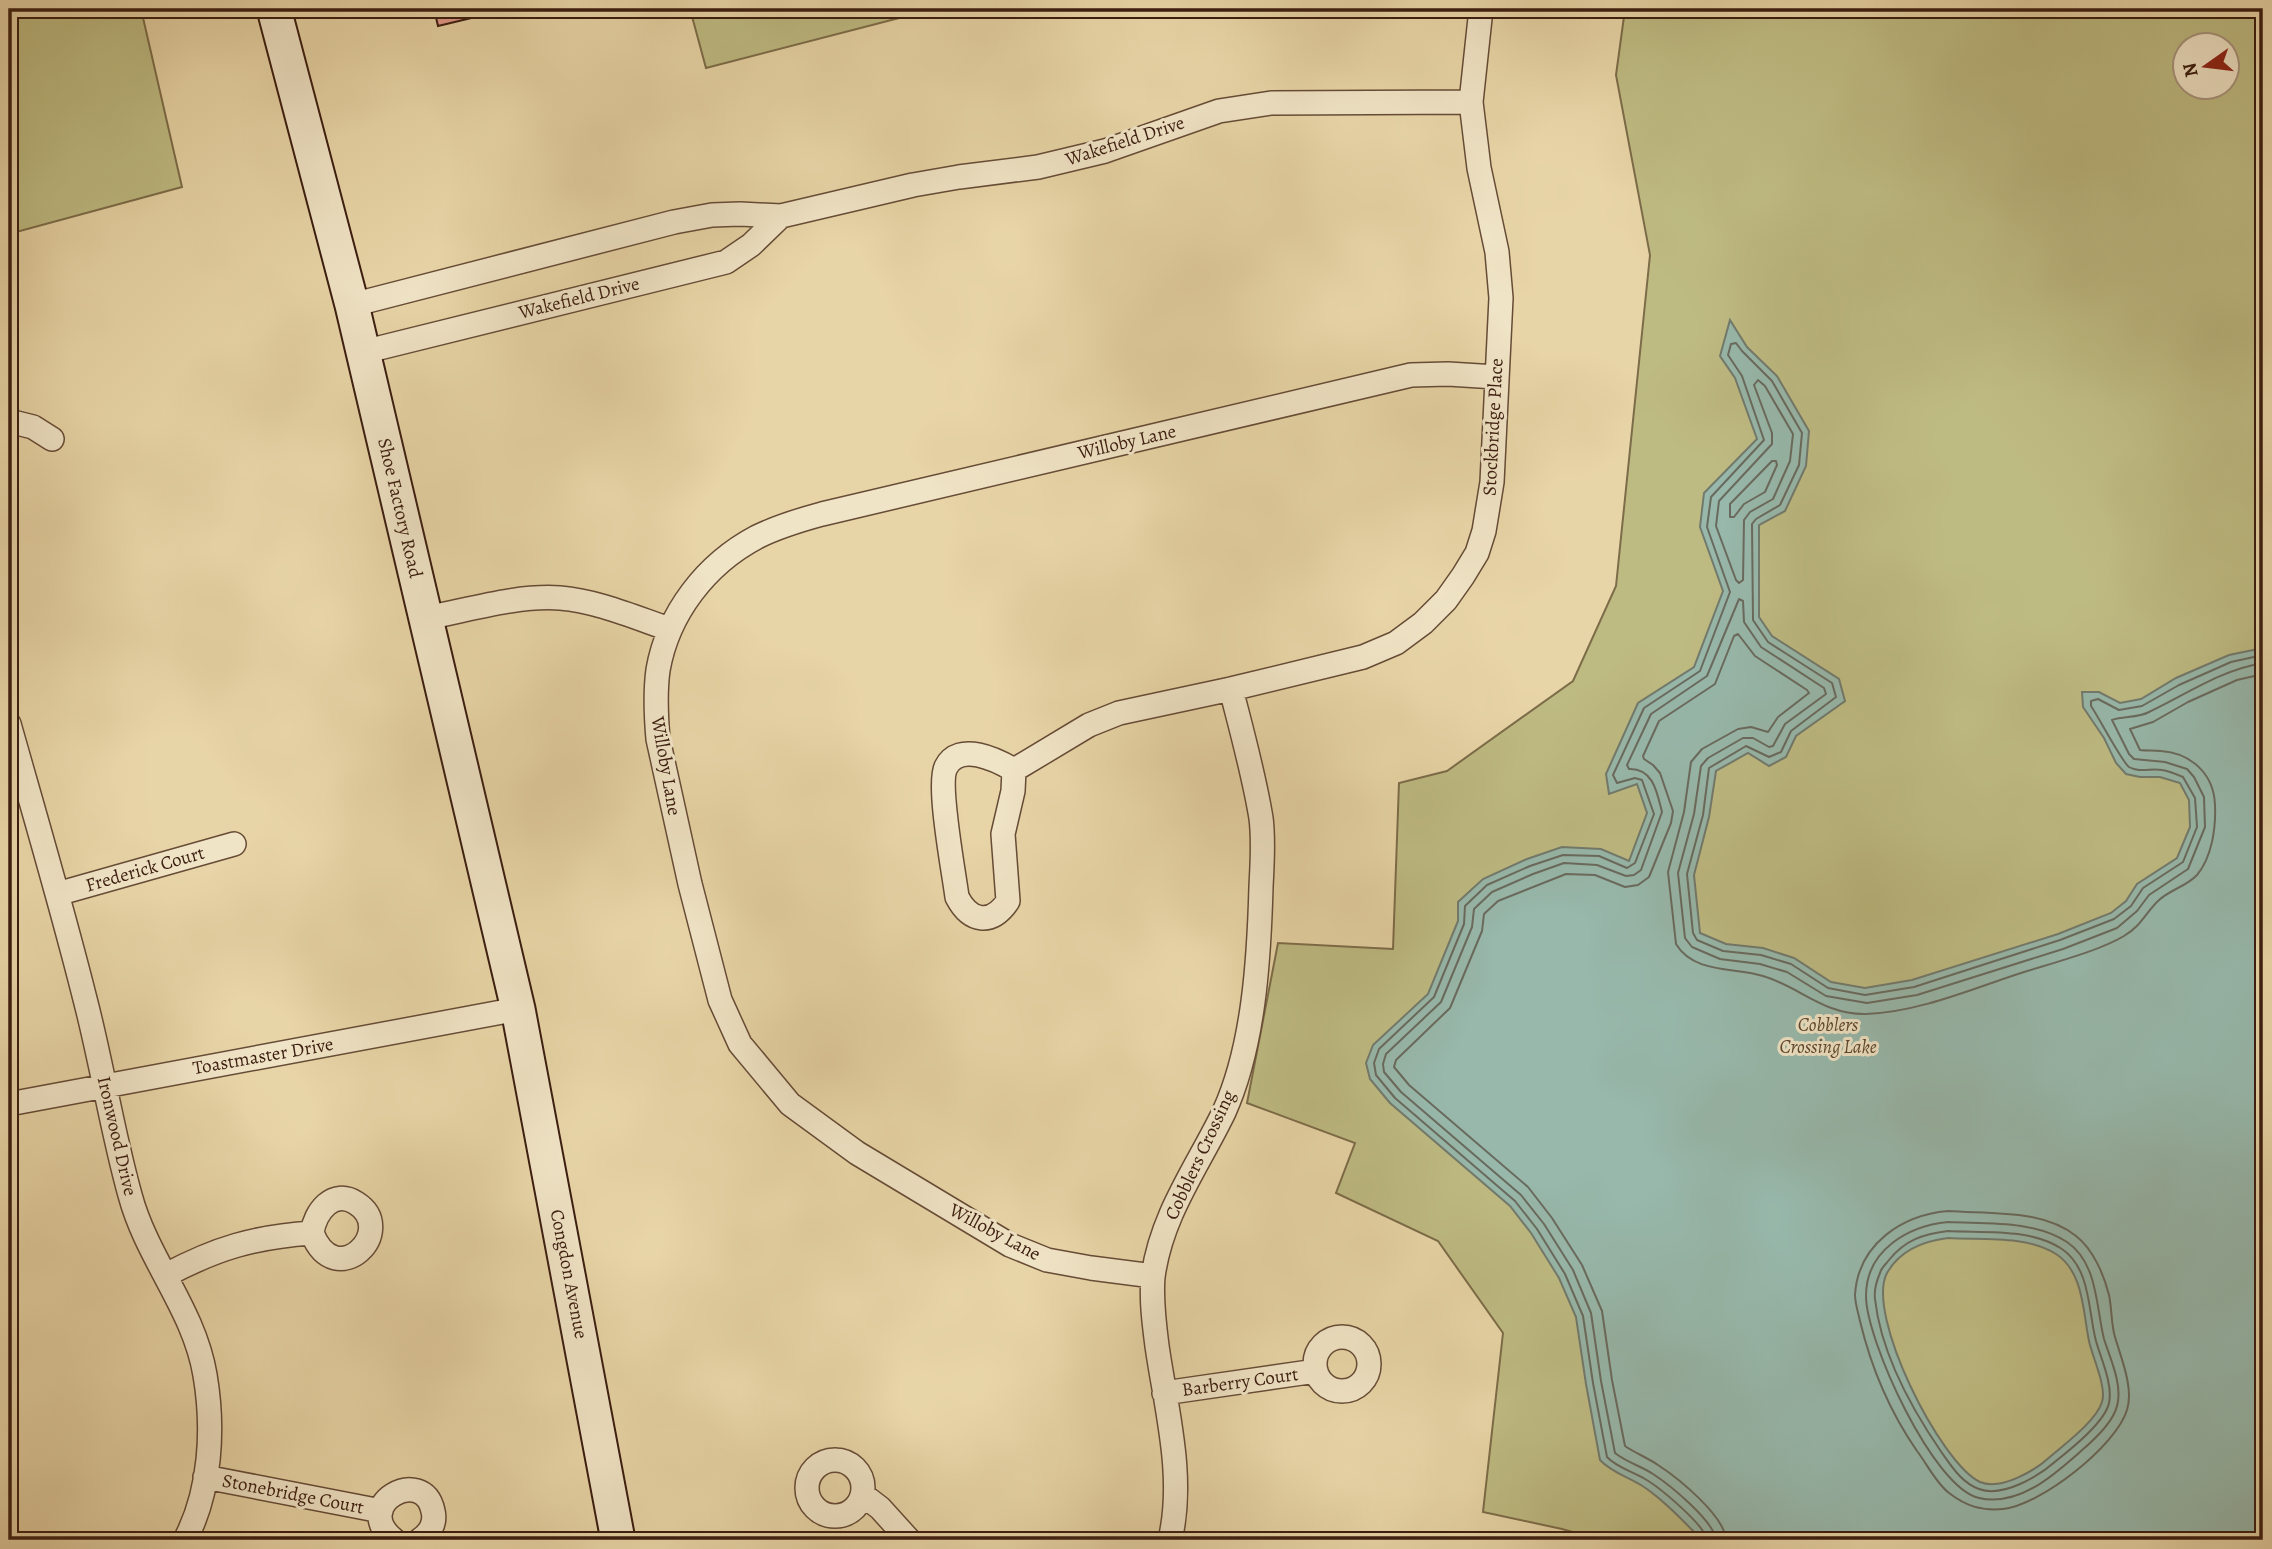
<svg xmlns="http://www.w3.org/2000/svg" width="2272" height="1549" font-family="Alegreya,serif">
  <style>
    .green { fill: #bebb82; stroke: #7c6c49; stroke-width: 2; fill-rule: evenodd }
    .water { fill: #97b8ab; stroke: #727a6d; stroke-width: 2; fill-rule: evenodd }
    .lines { fill: none; stroke-linecap: round; stroke-linejoin: round }
    .shore { stroke: #696a5e; stroke-width: 2 }
    .building { fill: #e49b8d; stroke: #3b1d10; stroke-width: 2 }
    .street-casing { stroke: #664b36; stroke-width: 26 }
    .secondary-casing { stroke: #3b1d10; stroke-width: 37 }
    .street { stroke: #f0e4c6; stroke-width: 23 }
    .secondary { stroke: #f0e4c6; stroke-width: 33 }
    .labels { text-anchor: middle; dominant-baseline: central; stroke-width: 6; stroke-linejoin: round; paint-order: stroke }
    .street-label { font-size: 19px; fill: #3b1d10; stroke: #f0e4c6 }
    .park-label { font-size: 19px; font-style: italic; fill: #5c442c; stroke: #f0e4c6 }
  </style>
  <rect width="100%" height="100%" fill="#e8d5a7"/>
  <filter id="stains"><feTurbulence type="fractalNoise" baseFrequency=".00286" numOctaves="4"/><feColorMatrix values="0 0 0 0 .2 0 0 0 0 .09 0 0 0 0 .02 0 0 0 .5 -.17"/></filter>
  <radialGradient id="worn" r=".72"><stop offset=".6" stop-color="#630" stop-opacity="0"/><stop offset="1" stop-color="#630" stop-opacity=".3"/></radialGradient>
  <path class="green" d="M9,9H141L182,187L9,234Z
    M690,9H934L706,68Z
    M1625,9H2263V1540H1601L1562,1529L1483,1512L1503,1333L1438,1241L1336,1193L1355,1143L1247,1103L1278,943L1393,949L1399,783L1447,771L1573,681L1616,586L1650,255L1616,75ZM2184,46H2226V88H2184Z"/>
  <path class="water" d="M1730,320L1747,347L1777,376L1809,431L1806,466L1785,511L1759,525V617L1772,636L1839,679L1845,701L1796,736L1786,757L1769,766L1748,753L1716,771L1709,817L1694,875L1700,933L1726,944L1763,948L1794,958L1831,982L1865,988L1912,980L2058,934L2111,913L2126,901L2137,884L2177,858L2190,827L2189,800L2180,783L2160,777H2140L2126,774L2116,763L2104,738L2083,707L2082,692H2099L2120,703L2141,699L2176,678L2229,655L2263,648V1540H1702C1684,1522 1665,1501 1644,1487C1629,1477 1612,1473 1600,1460L1586,1384L1576,1317L1559,1278L1531,1233L1510,1206L1390,1103L1370,1079L1366,1063L1373,1045L1428,994L1458,921V902L1483,879L1527,859L1562,847L1601,849L1629,861L1647,813L1637,784L1609,794L1606,774L1638,703L1694,667L1723,591L1700,527L1704,493L1757,439L1735,378L1720,356ZM1948,1238C1982,1240 2026,1235 2056,1254C2084,1272 2083,1313 2089,1341C2092,1356 2107,1387 2102,1402C2096,1421 2066,1443 2051,1456C2036,1470 2001,1491 1980,1482C1940,1463 1865,1314 1887,1273C1900,1250 1923,1241 1948,1238Z"/>
  <g class="lines">
    <path class="shore" d="M1758,380L1765,386L1793,434L1790,461L1773,499L1750,512L1744,520L1743,580L1739,583L1736,580L1716,526L1719,501L1772,444V433L1754,385Z
      M1772,461H1776L1777,465L1765,492L1744,504L1734,517H1730V504Z
      M1948,1211C1990,1214 2042,1209 2076,1236C2093,1249 2104,1275 2109,1295C2112,1309 2111,1324 2115,1337C2121,1358 2134,1388 2127,1410C2116,1446 2041,1505 2003,1509C1981,1511 1966,1506 1949,1493C1936,1483 1927,1464 1917,1451C1890,1412 1871,1367 1860,1321C1858,1312 1855,1303 1855,1295C1858,1244 1902,1215 1948,1211Z
      M1948,1222C1987,1224 2033,1220 2067,1242C2098,1263 2096,1307 2104,1339C2110,1358 2123,1385 2117,1406C2113,1423 2094,1440 2081,1451C2054,1475 2019,1507 1979,1498C1933,1488 1866,1340 1866,1296C1866,1250 1908,1226 1948,1222Z
      M1948,1231C1985,1233 2030,1228 2062,1249C2091,1269 2088,1311 2096,1341C2101,1359 2113,1384 2109,1403C2105,1422 2071,1449 2056,1461C2039,1476 2003,1498 1979,1489C1962,1483 1952,1467 1942,1453C1911,1408 1881,1354 1875,1299C1874,1291 1877,1280 1880,1273C1881,1268 1886,1264 1889,1260C1905,1240 1923,1234 1948,1231Z
      M1707,1540C1705,1525 1659,1487 1645,1479C1633,1472 1616,1467 1607,1457L1593,1383L1583,1316L1565,1274L1537,1229L1515,1201L1395,1098L1376,1075L1374,1063L1379,1049L1434,997L1464,924L1465,906L1487,885L1530,866L1563,855L1599,856L1627,868L1635,863L1654,814L1642,780L1635,778L1617,783L1613,775L1644,708L1700,671L1730,592L1707,527L1711,497L1764,440L1742,376L1728,355L1731,344L1736,343L1742,351L1772,381L1802,433L1799,465L1780,505L1756,519L1752,524L1753,620L1768,642L1832,683L1836,697L1791,731L1781,752L1769,757L1746,746L1709,768L1703,815L1687,874L1693,933L1697,940L1723,951L1761,955L1791,964L1828,988L1865,995L1914,987L2060,940L2114,919L2131,906L2143,888L2183,862L2197,827L2195,798L2183,777C2176,774 2169,771 2162,770C2151,768 2139,773 2129,767C2122,762 2098,716 2091,706V701L2098,699L2119,710L2142,706L2179,685L2231,662L2263,655
      M1716,1540C1714,1521 1670,1485 1653,1474C1641,1466 1626,1462 1615,1453L1601,1381L1591,1313L1573,1270L1544,1224L1521,1195L1401,1092L1384,1072L1383,1064L1386,1054L1441,1002L1472,927L1474,909L1492,892L1533,874L1564,863L1597,865L1626,876L1634,875L1641,870L1662,812C1657,792 1653,768 1629,769L1627,765L1651,714L1707,676L1739,599L1743,601L1744,622L1761,647L1824,688L1826,694L1785,724L1773,746L1769,747L1753,738H1743L1708,758L1701,766L1694,814L1678,873L1685,938L1692,947L1720,959L1760,964L1787,972L1826,996L1867,1003L1917,995L2063,949L2117,928L2137,911L2149,895L2188,869L2205,827L2204,797L2194,777L2187,769L2165,762L2134,759L2129,754L2112,720C2123,716 2138,718 2149,712C2187,694 2221,670 2263,663
      M1726,1540C1725,1516 1678,1478 1658,1465C1648,1458 1635,1453 1625,1446L1612,1380L1602,1311L1582,1265L1552,1218L1528,1187L1409,1085L1394,1067L1396,1060L1450,1008L1482,931L1484,914L1498,901L1566,874L1595,875L1625,887L1638,885L1649,877L1671,823L1673,811L1660,773L1653,765L1644,759L1643,756L1659,721L1715,684L1734,636L1738,634L1755,656L1807,690L1809,693L1778,717L1768,732L1751,727L1738,729L1702,749L1691,762L1684,812L1668,872L1676,944C1694,974 1735,967 1763,976C1800,987 1824,1015 1866,1014C1920,1012 1974,988 2024,972C2053,963 2099,951 2124,936C2141,926 2145,914 2157,902C2168,890 2186,887 2197,875C2212,857 2216,828 2215,805C2214,774 2191,753 2161,751C2154,750 2147,751 2140,750L2130,729L2153,722L2188,702L2237,680L2263,674"/>
  </g>
  <path class="building" d="M434,9H483L484,15L438,26Z"/>
  <g class="lines">
    <g class="street-casing">
      <path id="street" d="M352,305L674,222L712,215L740,214L781,216L913,185L959,177L1038,167L1105,151L1219,111L1271,103L1471,102
        M363,352L726,262L751,245L781,216
        M9,421L33,427L52,439
        M426,618C469,610 516,595 560,598C597,601 634,617 669,629
        M9,724C35,816 62,907 85,999C102,1064 112,1131 130,1195C147,1259 194,1309 205,1375C214,1428 211,1491 185,1540
        M1014,770C997,760 959,741 946,767C937,784 954,873 957,897C970,922 991,926 1008,901L1003,834L1013,791L1014,770L1089,725L1119,713L1231,689L1363,657L1396,643L1423,623L1446,600L1463,576L1477,553L1484,531L1492,482L1501,298L1497,252L1479,168L1471,102L1481,9
        M57,894L234,844
        M9,1104L518,1009
        M166,1275C217,1248 254,1237 312,1233C336,1294 399,1230 356,1203C333,1188 315,1212 312,1233
        M1153,1276L1091,1268L1047,1260L1010,1245L857,1153L790,1104L740,1044L720,1000L690,884L658,739C656,716 655,692 658,670C668,613 706,564 757,537C777,527 800,520 822,514L1411,375L1448,374L1496,377
        M1315 1364a27 27 0 1 1 54 0a27 27 0 1 1-54 0Z
        M1164,1393L1316,1371
        M807 1488a28 28 0 1 1 56 0a28 28 0 1 1-56 0Z
        M205,1477L381,1511
        M863,1495L880,1508L909,1540
        M394,1540C350,1505 423,1464 433,1511C436,1523 430,1533 420,1540
        M1170,1540C1185,1476 1166,1409 1157,1346C1154,1323 1151,1299 1153,1277C1161,1215 1198,1166 1224,1112C1254,1046 1259,959 1261,887C1262,865 1264,841 1261,818C1254,775 1242,732 1231,689"/>
    </g>
    <g class="secondary-casing">
      <path id="secondary" d="M274,9L352,305L518,1009L618,1540"/>
    </g>
    <use href="#street" class="street"/>
    <use href="#secondary" class="secondary"/>
  </g>
  <g class="labels">
    <g class="street-label">
      <text transform="translate(1125 141) rotate(-18)">Wakefield Drive</text>
      <text transform="translate(579 298) rotate(-14)">Wakefield Drive</text>
      <text transform="translate(1493 427) rotate(-87)">Stockbridge Place</text>
      <text transform="translate(1127 442) rotate(-13)">Willoby Lane</text>
      <text transform="translate(400 508) rotate(77)">Shoe Factory Road</text>
      <text transform="translate(666 766) rotate(80)">Willoby Lane</text>
      <text transform="translate(145 869) rotate(-16)">Frederick Court</text>
      <text transform="translate(263 1056) rotate(-10)">Toastmaster Drive</text>
      <text transform="translate(117 1136) rotate(77)">Ironwood Drive</text>
      <text transform="translate(1200 1155) rotate(-65)">Cobblers Crossing</text>
      <text transform="translate(995 1232) rotate(28)">Willoby Lane</text>
      <text transform="translate(569 1274) rotate(79)">Congdon Avenue</text>
      <text transform="translate(1240 1382) rotate(-8)">Barberry Court</text>
      <text transform="translate(293 1494) rotate(11)">Stonebridge Court</text>
    </g>
    <g class="park-label">
      <text x="1828" y="1025">Cobblers<tspan x="1828" dy="22">Crossing Lake</tspan></text>
    </g>
  </g>
  <rect width="2272" height="1549" fill="none" stroke="#e8d5a7" stroke-width="35"/>
  <rect x="10" y="10" width="2251" height="1528" fill="none" stroke="#3b1d10" stroke-width="3.5"/>
  <rect x="18" y="18" width="2237" height="1514" fill="none" stroke="#3b1d10" stroke-width="2"/>
  <g transform="translate(2206 66) rotate(256)"><circle r="33" fill="#f0e4c6" stroke="#a8947d" stroke-width="2"/>
  <path d="M0-5L12 26L0 18L-12 26Z" fill="#8f2418"/>
  <text y="-10" font-size="19" font-weight="bold" text-anchor="middle" fill="#3b1d10">N</text>
  </g>
  <rect width="100%" height="100%" filter="url(#stains)"/>
  <rect width="100%" height="100%" fill="url(#worn)"/>
</svg>
